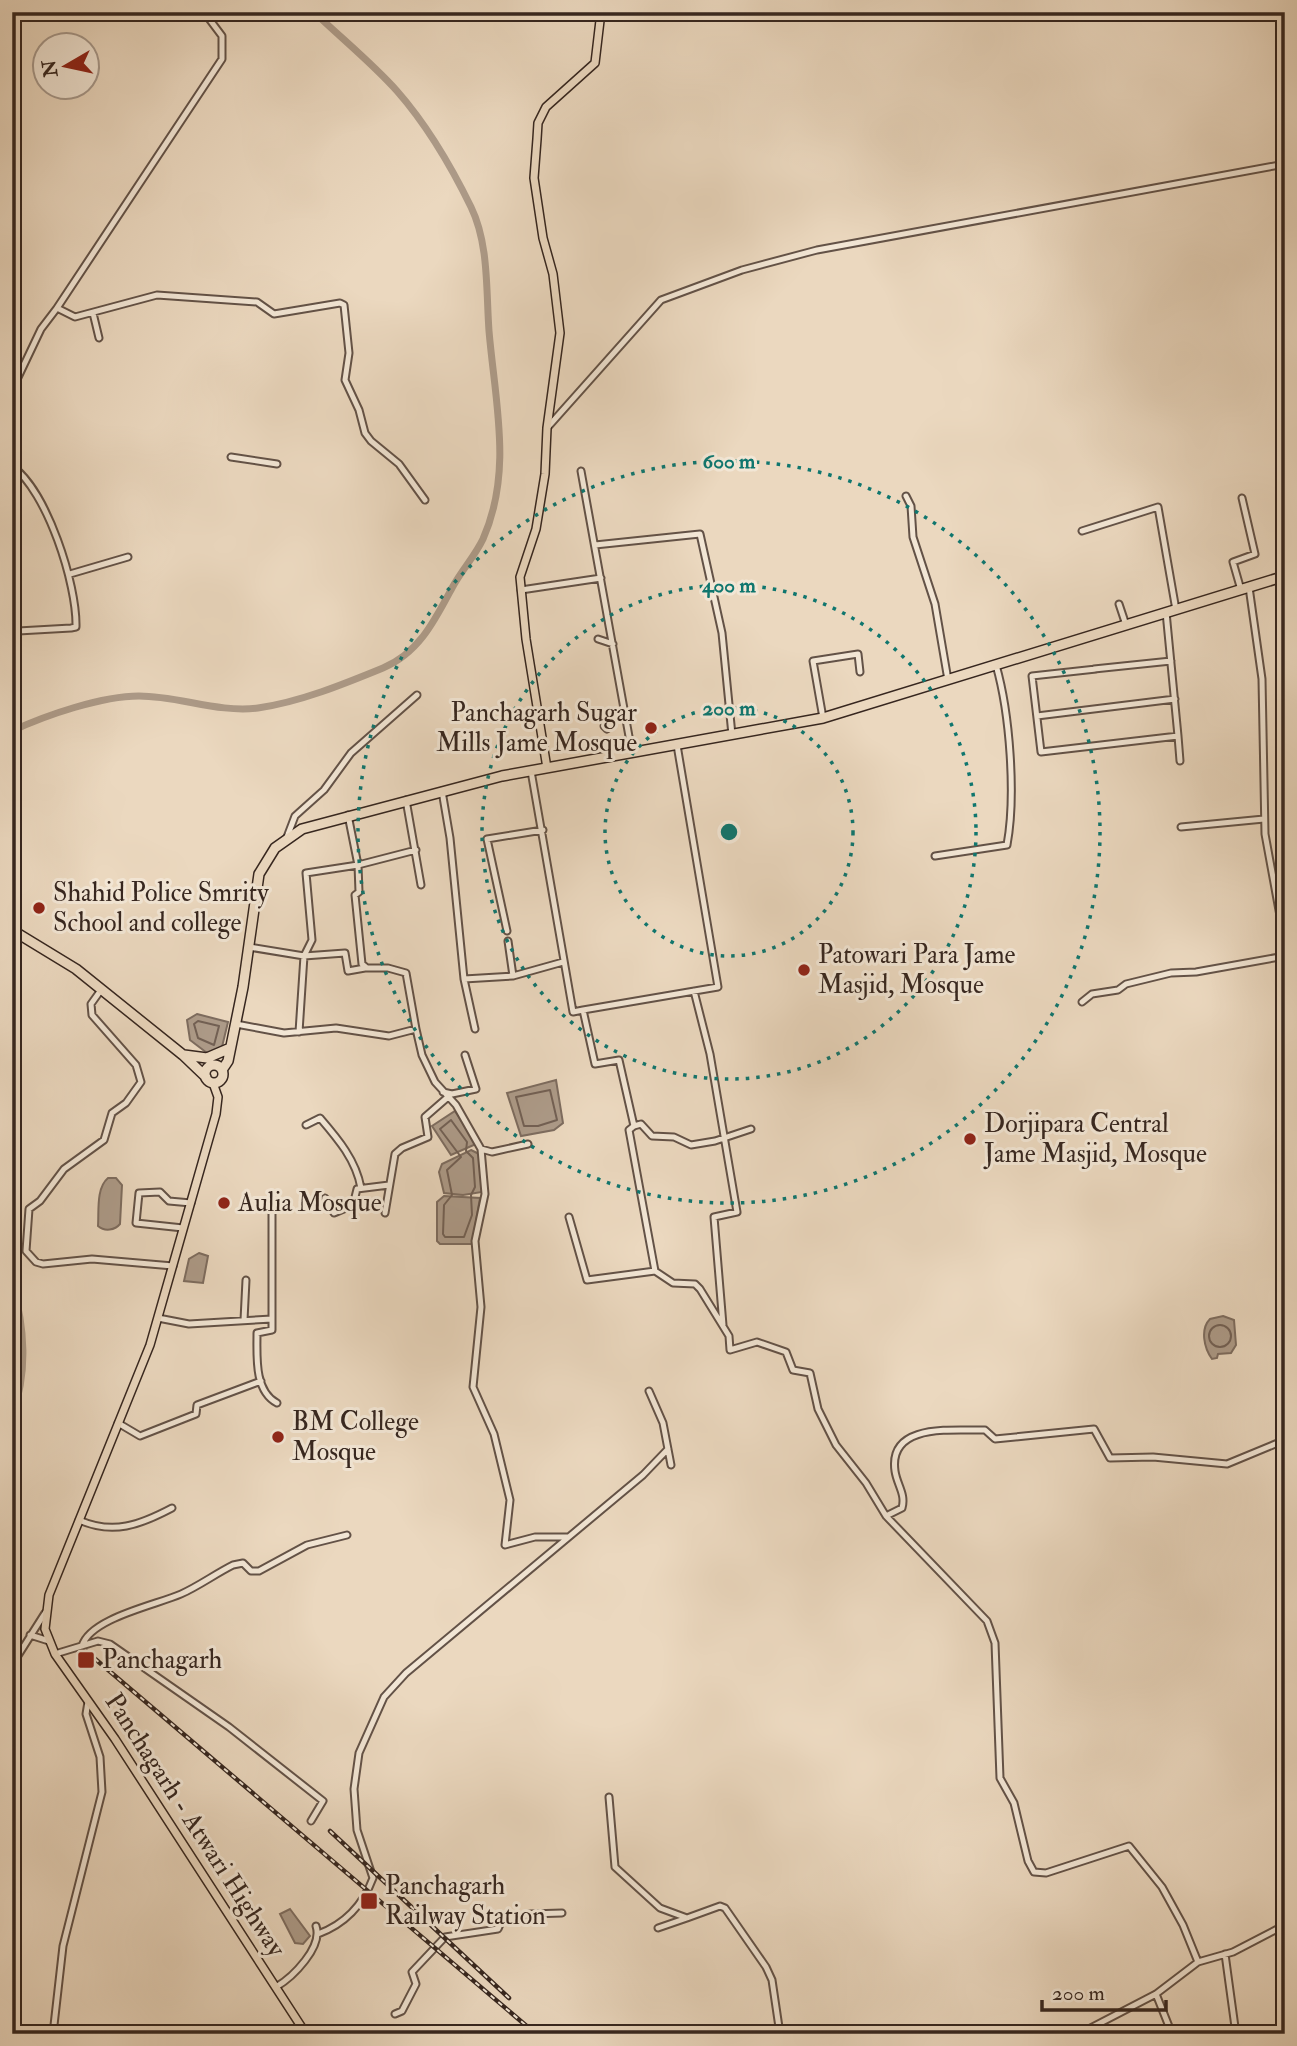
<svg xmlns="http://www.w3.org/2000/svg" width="1297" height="2046" font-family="'IM FELL Double Pica',serif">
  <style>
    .water { fill: #ad9b89; stroke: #7d6c5f; stroke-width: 2 }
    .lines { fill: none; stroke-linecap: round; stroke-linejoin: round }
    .shore { stroke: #726054; stroke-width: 2 }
    .river { stroke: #ad9b89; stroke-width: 7 }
    .minor-casing { stroke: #635247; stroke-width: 9 }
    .major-casing { stroke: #36261f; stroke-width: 10 }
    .highway-casing { stroke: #36261f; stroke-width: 12 }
    .minor { stroke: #f2e6d5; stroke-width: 5 }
    .major { stroke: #ebd8bf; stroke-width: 7 }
    .highway { stroke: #ebd8bf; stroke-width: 9 }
    .rail-casing { stroke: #36261f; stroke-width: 4.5 }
    .rail { stroke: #f2e6d5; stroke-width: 2; stroke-dasharray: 5; stroke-linecap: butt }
    .ring { fill: none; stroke: #0f766e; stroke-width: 3.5; stroke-dasharray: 3.5 7 }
    .poi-dot { fill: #8f2418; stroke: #f2e6d5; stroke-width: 2.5 }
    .labels { text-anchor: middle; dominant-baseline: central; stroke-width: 6; stroke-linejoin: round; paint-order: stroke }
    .poi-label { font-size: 26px; fill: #36261f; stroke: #f2e6d5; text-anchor: start }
    .street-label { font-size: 26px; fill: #36261f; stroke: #f2e6d5 }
    .centre { fill: #0f766e; stroke: #f2e6d5; stroke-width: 3.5 }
    .ring-label { font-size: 21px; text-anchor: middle; font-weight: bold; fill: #0f766e; stroke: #f2e6d5; stroke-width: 6; stroke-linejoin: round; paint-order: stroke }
  </style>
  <rect width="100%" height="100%" fill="#ebd8bf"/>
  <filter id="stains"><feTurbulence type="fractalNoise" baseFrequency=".00286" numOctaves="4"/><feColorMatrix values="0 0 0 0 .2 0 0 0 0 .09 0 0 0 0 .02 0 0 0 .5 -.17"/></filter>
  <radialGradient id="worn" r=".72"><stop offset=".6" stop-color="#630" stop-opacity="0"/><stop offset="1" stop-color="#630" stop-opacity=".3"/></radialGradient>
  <path class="water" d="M197,1014L228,1022L222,1047L211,1056L190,1040L187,1020Z
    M556,1080L563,1123L554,1130L521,1136L507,1093Z
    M455,1111L476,1144L451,1155L432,1126Z
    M471,1150L479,1154L482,1192L463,1195L444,1193L439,1172L442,1164Z
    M108,1178H116L122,1185L120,1224C115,1230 105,1232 98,1226C99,1211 96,1188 108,1178Z
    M444,1196L480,1198L472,1244H440L437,1241V1202Z
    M199,1253L208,1256L203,1283L184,1281L189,1259Z
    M1223,1316L1234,1320L1236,1345L1231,1353L1218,1354L1217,1358L1212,1359C1204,1348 1200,1329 1210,1319Z
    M290,1909L310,1936L303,1944L295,1943L280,1914Z"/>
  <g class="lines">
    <path class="shore" d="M198,1021L219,1026L214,1045L198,1038L194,1024Z
      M550,1090L557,1120L538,1126H524L516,1097Z
      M451,1120L467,1142L466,1151L473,1158L475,1187L471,1195L472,1215L464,1237H445L443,1234L444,1205L452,1195L447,1170L461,1157L440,1129Z
      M1209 1336a11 11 0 1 1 22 0a11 11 0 1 1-22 0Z"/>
    <path class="river" d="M12,731C46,715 102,696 139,696C179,696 218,713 258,708C300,702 344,684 383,668C419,653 435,620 452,588C461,571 475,556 483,539C513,471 495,402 489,331C486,290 489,244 471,207C452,168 426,124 397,91C372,63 341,38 314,12
      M12,1284C25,1326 28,1374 12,1415"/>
    <g class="minor-casing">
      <path id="minor" d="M57,308L222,59V36L204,12
        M93,313L99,338
        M12,390L41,329L57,308L75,317L157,295L257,302L274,314L340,303L344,305L349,353L345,380L359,410L365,433L371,441L399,464L425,500
        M547,428L661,300L742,270L817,250L1285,164
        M231,457L277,464
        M12,466C47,491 77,584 76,627L71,628L18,631
        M581,471L632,753
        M906,496L911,506L913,537L935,604L948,680
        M1283,506L1285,530
        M1082,531L1158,507L1176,610
        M595,545L700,534L722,633L732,735
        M70,574L128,557
        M1249,587L1262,679L1265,834L1285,943
        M521,590L601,578
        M1241,590L1233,562L1255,554L1242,498
        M1119,604L1126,625
        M598,639L613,644
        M1094,669L1171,661
        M1096,669L1032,676L1041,752L1178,736L1166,612
        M1037,716L1175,699
        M823,718L813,661L858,654L860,672
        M608,723L611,726L607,729L604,726Z
        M1178,736L1180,761
        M531,771L573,1012L583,1010L595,1064L619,1060L634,1126L629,1130L655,1271L587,1280L569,1217
        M442,791L450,838L464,979L513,976L563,962
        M406,800L421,885
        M1181,827L1264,819
        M287,837L295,816L324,790L351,753L417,695
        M416,850L358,865L359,892L355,895L362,964L367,968H388L406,973L416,1029
        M935,856L1007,845C1016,796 1010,714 996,665
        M507,931L487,839L543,830
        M508,941L513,976
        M249,947L304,956L312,940L306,873L358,865L348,815
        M464,979L475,1029
        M101,990L91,1004L92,1015L136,1065L141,1082L126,1103L112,1113L104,1140L64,1169L40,1201L29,1209L26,1251L36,1262L43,1264L92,1259L173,1266
        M694,991L710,1054L737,1212L714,1217L723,1325
        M1082,1002L1092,994L1118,990L1126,984L1171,973L1196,972L1285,956
        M583,1010L718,987L677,745
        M236,1024L284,1033L336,1028L389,1036L416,1029L422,1055L435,1082L456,1105L481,1149L485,1194L475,1241L481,1307L473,1387L494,1434L510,1500L505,1545L535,1537H568
        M299,1032L304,956L345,953L348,971L365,968
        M443,1092L452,1094L476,1089L465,1055
        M306,1125L320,1118C338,1139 356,1160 361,1188
        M634,1126L641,1124L652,1136L674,1137L691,1145L715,1141L751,1129
        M481,1149L492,1152L528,1144
        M325,1198L334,1213L353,1205L357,1189L389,1185
        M272,1208V1330L257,1333C257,1356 254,1391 277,1403
        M385,1213L395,1154L402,1148L428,1137L425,1117L448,1097
        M183,1228L136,1223L139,1193L160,1192L169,1201L191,1203
        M655,1271L673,1283L695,1284L700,1289L729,1336L730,1350L757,1342L786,1352L793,1370L810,1373L818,1409L836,1445L866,1483L886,1516L987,1621L995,1643L1000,1778L1014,1803L1028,1861L1034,1872L1046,1873L1129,1846L1162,1887L1183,1925L1198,1962L1233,1952L1285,1925
        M158,1318L189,1324L272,1319
        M244,1320L246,1280
        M649,1391L663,1423L671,1465
        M118,1423L140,1436L196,1414L197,1405L261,1381
        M886,1516L902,1508C906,1494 897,1485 895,1471C888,1422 954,1431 985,1430L995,1439L1094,1429L1110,1458L1153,1457L1227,1464L1285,1440
        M79,1520C113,1535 140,1525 172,1508
        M30,1635L49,1641
        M82,1646C90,1618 156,1605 181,1594C199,1586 215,1574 233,1565L243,1563L251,1571H259L307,1545L347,1535
        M55,1654L98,1641L110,1644L229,1727L323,1801L311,1821
        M12,1665L45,1613
        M609,1797L615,1867L660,1908L687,1918L720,1906L725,1908L766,1967L772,1980L780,2034
        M658,1928L687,1918
        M318,1934C345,1924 363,1905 373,1878L357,1830L354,1789L359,1753L384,1697L406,1673L643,1475L668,1449
        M1225,1954L1235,2027L1240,2034
        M276,1987C293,1977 323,1947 316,1926
        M1156,1994L1172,2034
        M395,2014L402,2011L416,1984L412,1972L445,1937L498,1929L502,1920L530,1914L562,1913
        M53,2034L63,1946L102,1792L100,1757L86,1714L88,1702
        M1079,2034L1156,1994L1198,1962"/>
    </g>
    <g class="major-casing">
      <path id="major" d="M547,768L526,639L520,577L536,529L545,474L547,428L560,333L553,274L543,238L534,178L537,139L538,123L546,107L595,63L601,12
        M213,1083L218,1097L216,1114L150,1345L49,1595L45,1629L55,1654L115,1739L306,2034"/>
    </g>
    <g class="highway-casing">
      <path id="highway" d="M12,930L76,969L183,1055L206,1077
        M184,1055L207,1058L228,1049
        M205 1074a9 9 0 1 1 18 0a9 9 0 1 1-18 0Z
        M222,1070L228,1061L243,987L259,874L275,848L302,829L502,776L823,718L1285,576"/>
    </g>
    <use href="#minor" class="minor"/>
    <use href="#major" class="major"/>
    <use href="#highway" class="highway"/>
    <g class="rail-casing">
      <path id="rail" d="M87,1652L536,2034
        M330,1831L509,1998"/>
    </g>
    <use href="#rail" class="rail"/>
  </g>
  <g class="ring">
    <circle cx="729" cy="832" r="124"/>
    <circle cx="729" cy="832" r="247"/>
    <circle cx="729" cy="832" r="371"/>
  </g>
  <g class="poi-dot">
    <circle cx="651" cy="728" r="7"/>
    <circle cx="39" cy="908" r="7"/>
    <circle cx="804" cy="970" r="7"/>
    <circle cx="970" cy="1139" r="7"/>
    <circle cx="224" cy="1203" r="7"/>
    <circle cx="278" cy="1437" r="7"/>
    <rect x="77" y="1651" width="18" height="18" rx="3.5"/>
    <rect x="360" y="1892" width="18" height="18" rx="3.5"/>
  </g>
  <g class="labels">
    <g class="poi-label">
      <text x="637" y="713" text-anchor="end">Panchagarh Sugar<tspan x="637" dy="30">Mills Jame Mosque</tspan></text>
      <text x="53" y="893">Shahid Police Smrity<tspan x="53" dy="30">School and college</tspan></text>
      <text x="818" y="955">Patowari Para Jame<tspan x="818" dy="30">Masjid, Mosque</tspan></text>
      <text x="984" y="1124">Dorjipara Central<tspan x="984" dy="30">Jame Masjid, Mosque</tspan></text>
      <text x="238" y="1203">Aulia Mosque</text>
      <text x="292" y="1422">BM College<tspan x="292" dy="30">Mosque</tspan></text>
      <text x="102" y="1660">Panchagarh</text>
      <text x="385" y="1886">Panchagarh<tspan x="385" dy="30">Railway Station</tspan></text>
    </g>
    <g class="street-label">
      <text transform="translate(195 1825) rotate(57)">Panchagarh - Atwari Highway</text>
    </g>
  </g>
  <circle cx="729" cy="832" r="10" class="centre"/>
  <g class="ring-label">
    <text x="729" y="468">600 m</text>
    <text x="729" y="592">400 m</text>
    <text x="729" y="715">200 m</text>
  </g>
  <rect width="1297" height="2046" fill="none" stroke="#ebd8bf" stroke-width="42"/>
  <rect x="14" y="14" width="1269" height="2018" fill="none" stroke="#36261f" stroke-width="3.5"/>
  <rect x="21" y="21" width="1255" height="2004" fill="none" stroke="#36261f" stroke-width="2"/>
  <g transform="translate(66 66) rotate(261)"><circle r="33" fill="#f2e6d5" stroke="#a7998c" stroke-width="2"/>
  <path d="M0-5L12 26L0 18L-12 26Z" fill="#8f2418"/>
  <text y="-10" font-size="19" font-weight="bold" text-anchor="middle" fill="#36261f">N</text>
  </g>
  <path d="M1042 2000v10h124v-10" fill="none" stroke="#36261f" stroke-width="3.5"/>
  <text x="1052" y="2000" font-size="21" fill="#36261f" stroke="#f2e6d5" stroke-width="5" paint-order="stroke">200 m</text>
  <rect width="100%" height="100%" filter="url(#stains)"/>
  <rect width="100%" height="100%" fill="url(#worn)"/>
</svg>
